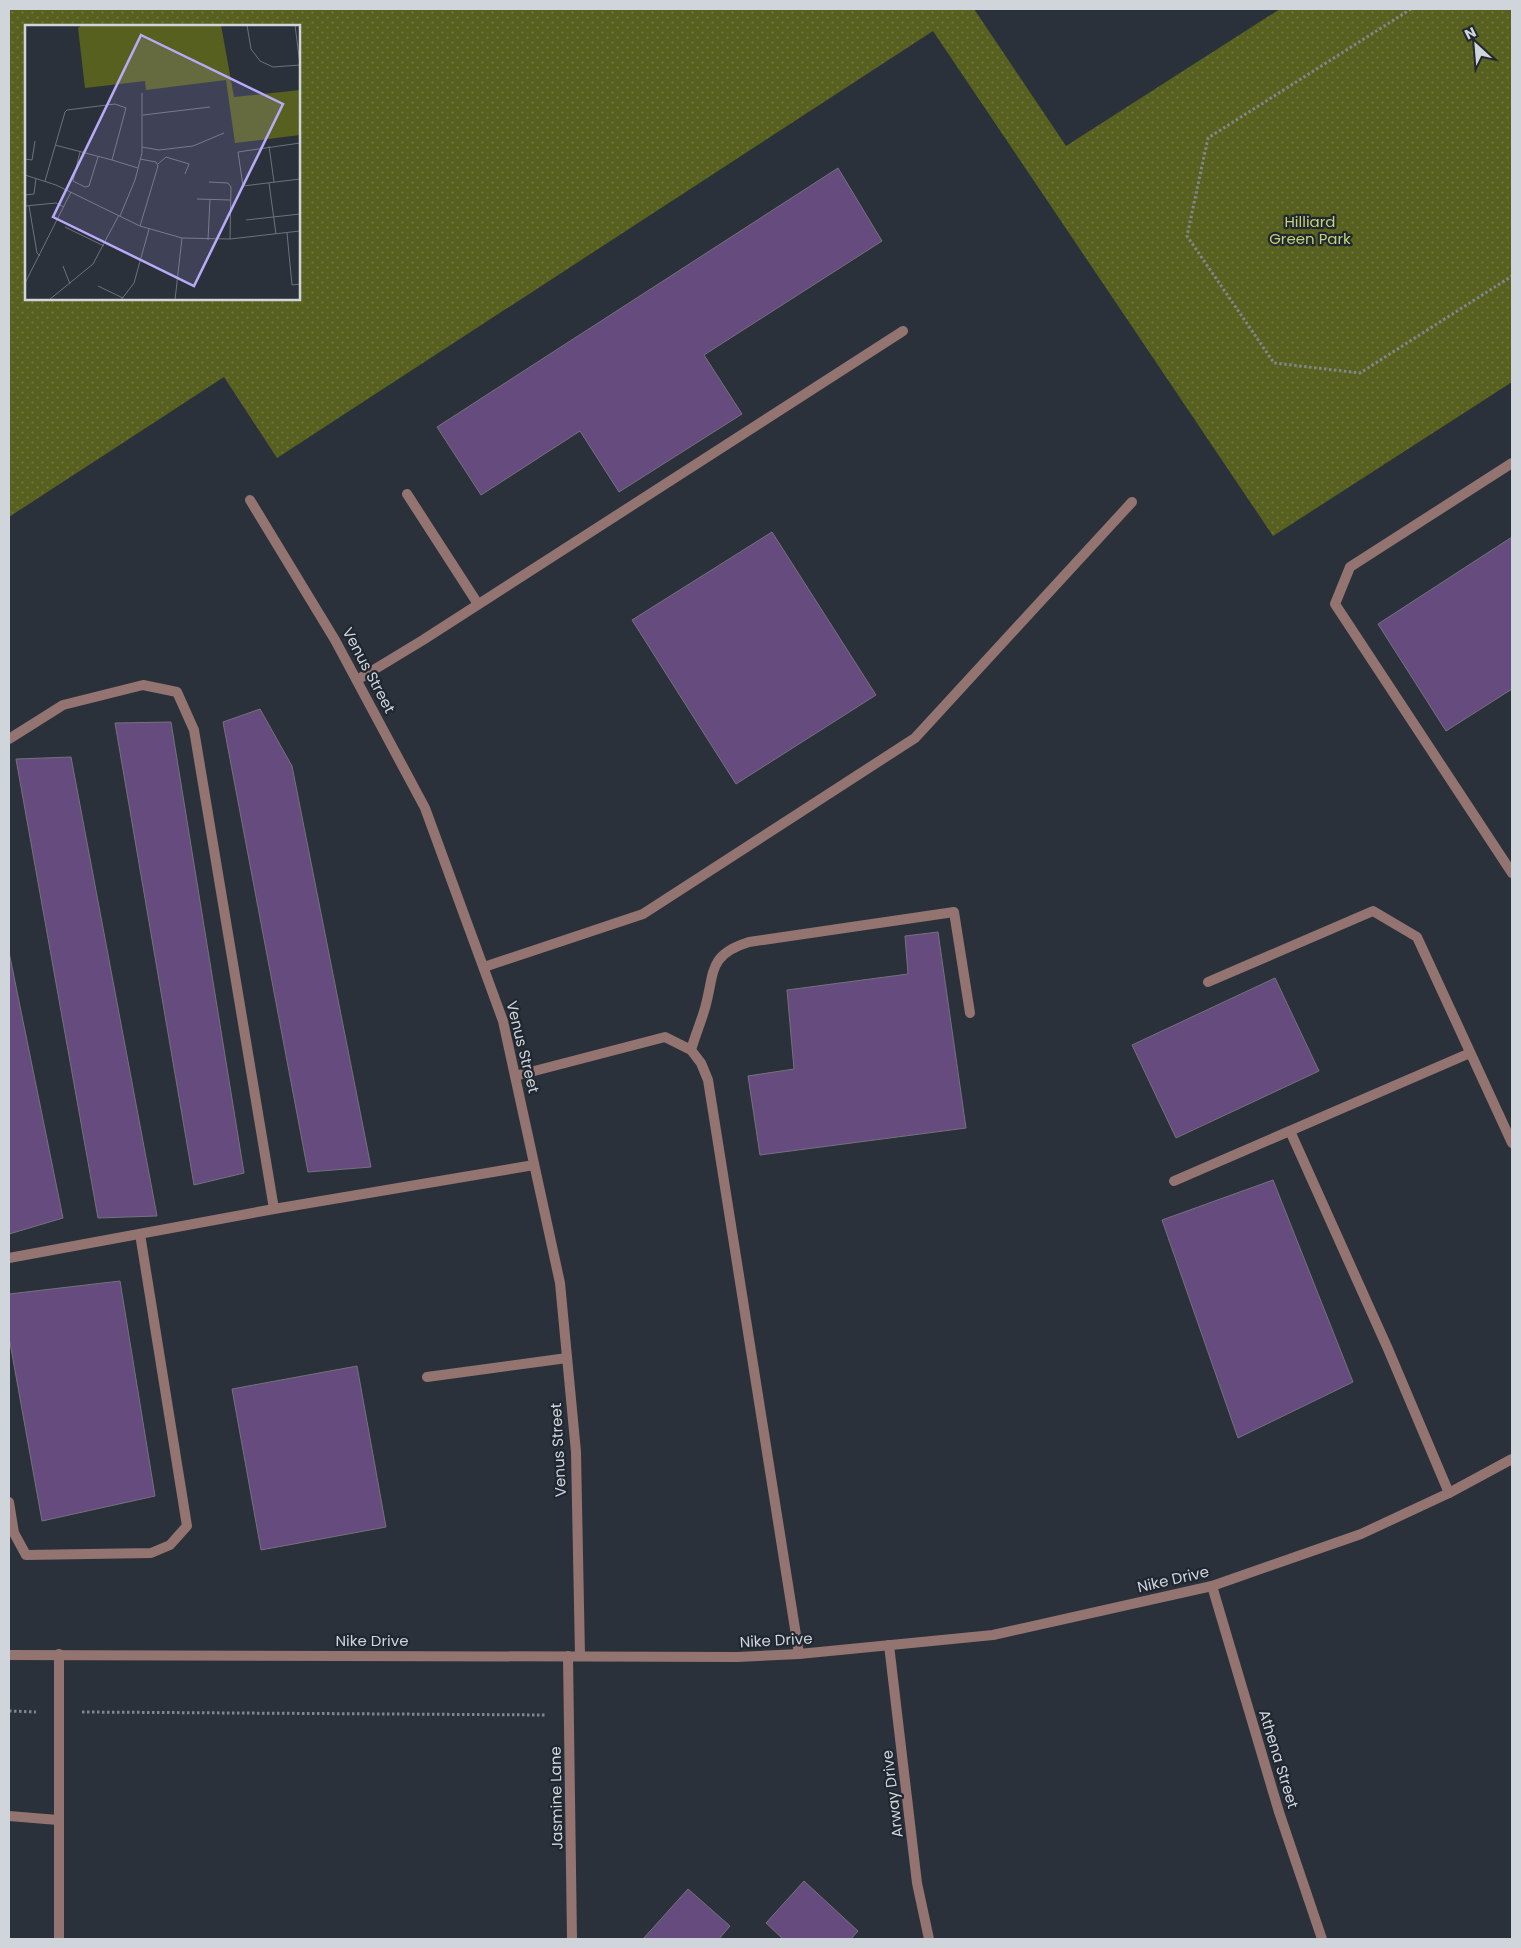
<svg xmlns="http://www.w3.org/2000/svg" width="1521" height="1948" font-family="Poppins,sans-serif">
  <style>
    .park { fill: url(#park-dots); fill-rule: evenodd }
    .building { fill: #664b7f; stroke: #76717d }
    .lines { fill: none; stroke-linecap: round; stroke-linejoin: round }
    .path { stroke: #80868e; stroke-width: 3; stroke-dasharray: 2.5 2.5; stroke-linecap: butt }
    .service { stroke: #937471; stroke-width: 10 }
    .minor { stroke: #937471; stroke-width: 10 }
    .tertiary { stroke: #937471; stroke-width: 10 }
    .labels { text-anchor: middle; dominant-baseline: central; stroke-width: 4.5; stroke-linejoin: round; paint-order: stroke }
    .park-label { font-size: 15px; fill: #c6d376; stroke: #202730 }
    .street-label { font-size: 15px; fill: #d0d5db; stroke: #202730 }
    .inset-road { fill: none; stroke: #6c737b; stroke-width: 1 }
    .view { fill: #b9aaf7; fill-opacity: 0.15; stroke: #b9aaf7; stroke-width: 2.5 }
    .inset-edge { fill: none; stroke: #d0d5db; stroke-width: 2.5 }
  </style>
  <defs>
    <pattern id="park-dots" width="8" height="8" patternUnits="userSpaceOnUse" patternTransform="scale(1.25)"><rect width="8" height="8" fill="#58601f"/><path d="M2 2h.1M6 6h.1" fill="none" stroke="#6f763f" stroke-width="1.8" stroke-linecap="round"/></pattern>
  </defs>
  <rect width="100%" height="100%" fill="#2a313b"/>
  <path class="park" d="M9,9H974L1066,146L1280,9H1512V382L1273,536L933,31L277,458L224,377L9,517ZM26,26H299V299H26Z"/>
  <path class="building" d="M838,168L882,241L704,355L742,414L619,492L580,431L481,495L437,427Z
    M772,532L876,695L736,784L632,620Z
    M1512,537V689L1446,731L1378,624Z
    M260,709L292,766L371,1167L308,1172L223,722Z
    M171,722L244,1173L194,1185L115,723Z
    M71,757L157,1216L98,1218L16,759Z
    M938,932L966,1128L760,1155L748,1076L794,1069L787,990L908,974L905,936Z
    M9,952L63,1218L9,1234Z
    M1275,978L1319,1071L1176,1138L1132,1045Z
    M1273,1180L1353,1382L1238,1438L1162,1220Z
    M120,1281L155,1496L42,1521L9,1337V1294Z
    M357,1366L386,1527L261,1550L232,1389Z
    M804,1881L858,1931L851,1939H783L766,1923Z
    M688,1889L730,1926L719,1939H643Z"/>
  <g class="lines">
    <path class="path" d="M1411,9L1208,138L1187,236L1274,363L1360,373L1512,276
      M9,1711L36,1712
      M82,1712L546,1715"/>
    <path class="service" d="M1512,463L1350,567L1335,604L1512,873
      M407,494L478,604
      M357,680L423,640L903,331
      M9,739L63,705L143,685L177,692L194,730L274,1209L9,1258
      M484,967L643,914L915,738L1132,502
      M1208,982L1373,911L1417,937L1512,1143
      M691,1050C695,1036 701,1022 705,1008C715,973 707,955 749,942L954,912L970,1013
      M515,1076L665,1037L691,1050L701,1063L708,1080L799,1654
      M1290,1131L1388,1349L1449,1493
      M1174,1181L1470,1053
      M274,1209L534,1165
      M427,1377L567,1358
      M9,1502L14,1533L26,1555L151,1553L170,1545L187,1526L140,1234
      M9,1816L58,1820
      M59,1939V1654"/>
    <path class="minor" d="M250,500L335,640L425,808L503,1021L560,1283L576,1452L580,1656
      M1212,1586L1279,1812L1322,1939
      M889,1645L917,1883L929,1939
      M568,1656L572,1939"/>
    <path class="tertiary" d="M9,1655L737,1657L799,1654L993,1635L1212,1586L1361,1534L1449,1493L1512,1459"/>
  </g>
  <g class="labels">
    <g class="park-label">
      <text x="1310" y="221">Hilliard<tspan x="1310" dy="17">Green Park</tspan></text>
    </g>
    <g class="street-label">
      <text transform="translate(369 670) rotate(62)">Venus Street</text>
      <text transform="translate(523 1047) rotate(76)">Venus Street</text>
      <text transform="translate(558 1450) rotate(-93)">Venus Street</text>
      <text transform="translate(1173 1579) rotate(-13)">Nike Drive</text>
      <text x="372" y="1640">Nike Drive</text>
      <text transform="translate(776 1640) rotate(-3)">Nike Drive</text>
      <text transform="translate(1279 1759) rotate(73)">Athena Street</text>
      <text transform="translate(892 1794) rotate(-97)">Arway Drive</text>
      <text transform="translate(556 1798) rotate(-91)">Jasmine Lane</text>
    </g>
  </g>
  <g transform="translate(25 25)">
    <rect width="275" height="275" fill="#2a313b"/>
    <path d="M57,0H196L209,72L275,65V110L210,118L201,55L121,65L120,56L60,63L53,3Z" fill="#58601f"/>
    <path class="inset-road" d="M222,0L226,24L235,36L248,42L275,40M270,0L275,40M118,90L185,82M275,118L213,127L218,161L275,154M244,121L249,157M117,122L134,125L168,121L199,108M55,127L48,156L60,162L64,161L73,132M0,134L7,135L10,116M115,134L131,137L133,141L115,201M87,135L113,143M133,139L141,132L164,139L160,149M0,150L31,160L115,201L157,213L205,214L275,206M20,156L40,87L42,85L90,79L101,83L87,135L30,120M184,157L203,158L206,162L205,214M244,158L251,209M0,170L9,169L11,153M172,174L205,175M0,181L31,178L39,182M4,181L12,228L15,231M95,191L110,155L117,128V68M221,195L275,189M40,202L79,221M262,208L267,260L275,259M183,215L185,174M38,241L45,259M0,258L46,167M73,261L98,273M24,275L68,239L94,190M96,275L109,258L124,204M150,275L157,213"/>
    <path class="view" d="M116,10L258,79L169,261L28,192Z"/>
    <rect width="275" height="275" class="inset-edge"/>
  </g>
  <rect width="1521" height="1948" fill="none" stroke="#d0d5db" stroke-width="20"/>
  <g transform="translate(1476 45) rotate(334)" stroke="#202730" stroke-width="4" paint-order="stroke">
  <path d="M0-4L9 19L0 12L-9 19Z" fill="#d0d5db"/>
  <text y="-8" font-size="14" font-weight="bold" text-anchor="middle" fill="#d0d5db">N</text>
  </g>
</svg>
